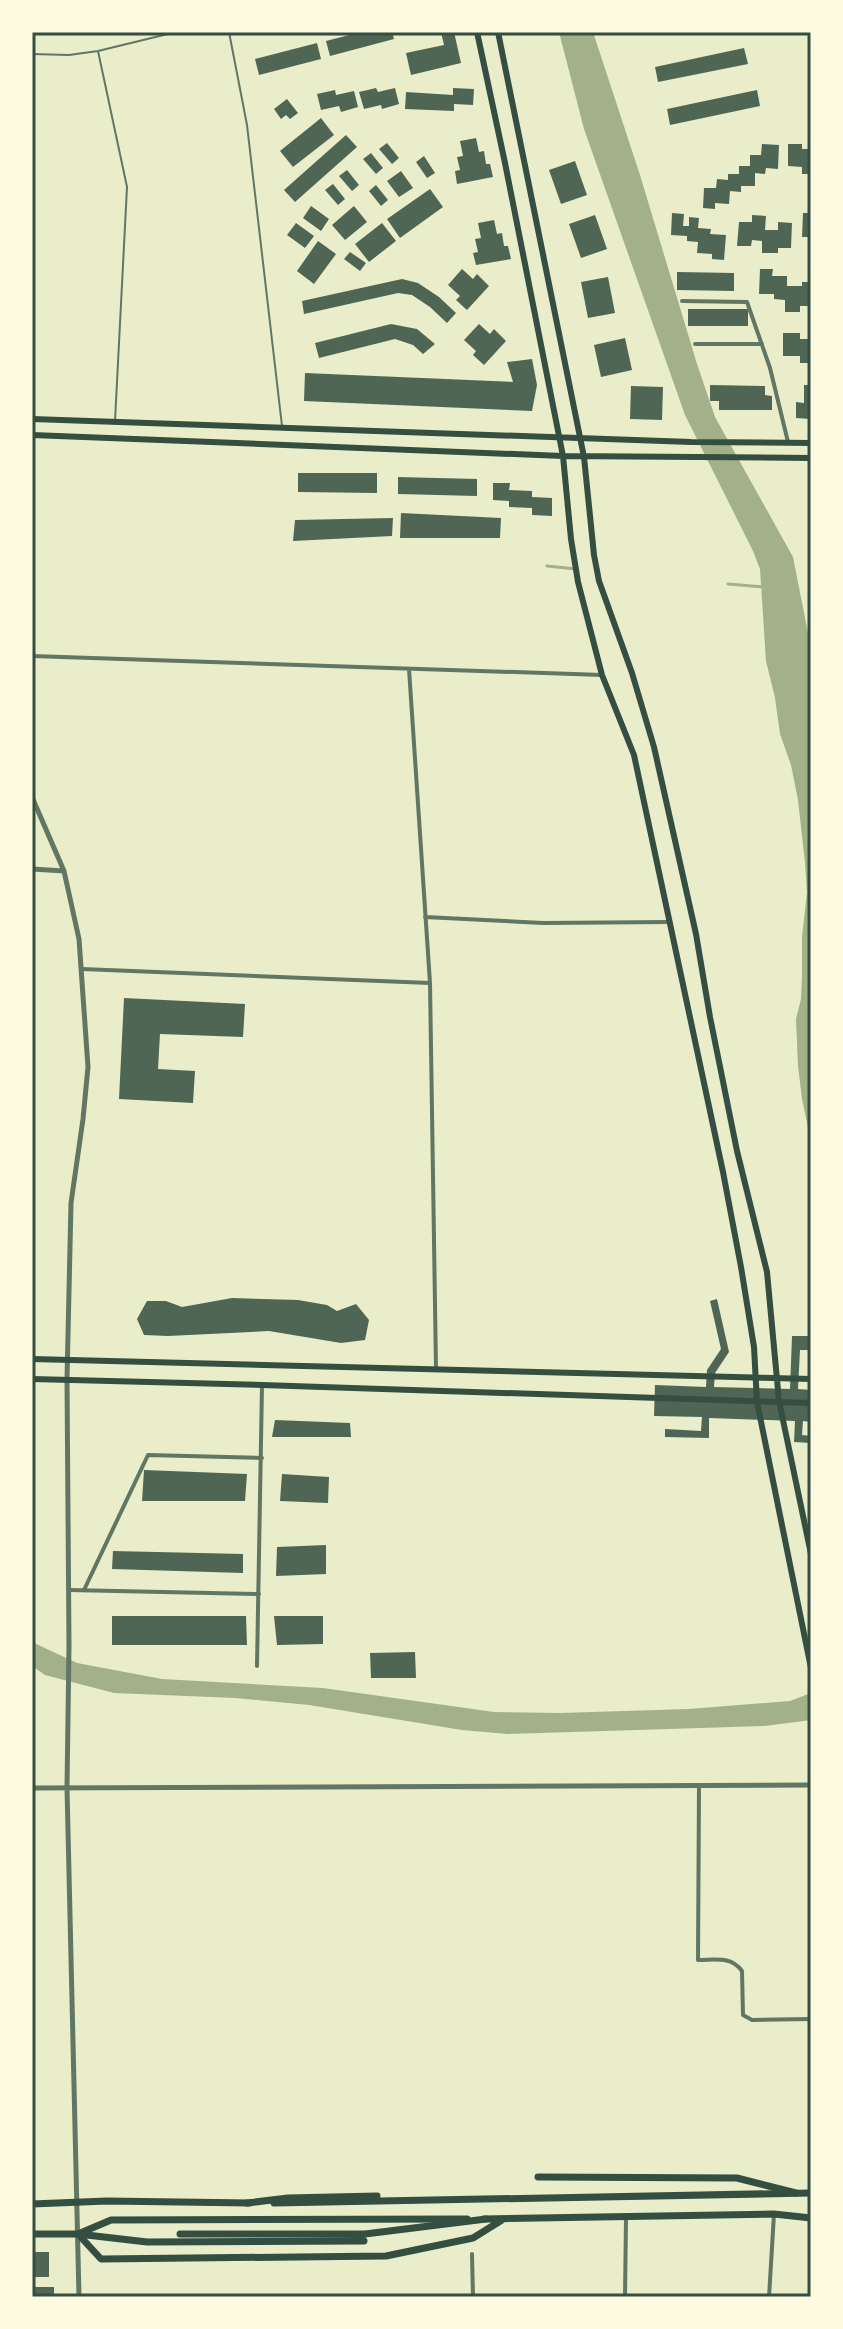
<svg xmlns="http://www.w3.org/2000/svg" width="843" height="2329" font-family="Rubik,sans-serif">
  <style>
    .water { fill: #a3b18a }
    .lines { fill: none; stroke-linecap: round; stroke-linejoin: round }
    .stream { stroke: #a3b18a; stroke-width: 3 }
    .building { fill: #4f6655 }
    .service { stroke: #617663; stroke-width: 2 }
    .minor { stroke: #617663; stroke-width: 4 }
    .tertiary { stroke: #617663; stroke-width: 5 }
    .secondary { stroke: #344e41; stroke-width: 6 }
    .primary { stroke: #344e41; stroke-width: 7 }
    .trunk { stroke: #344e41; stroke-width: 7 }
    .neatline { fill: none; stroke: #344e41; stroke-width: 3 }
  </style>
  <rect width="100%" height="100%" fill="#e9edc9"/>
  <path class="water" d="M559,32H593L640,175L697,364L715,417L793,557L811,648V1142L802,1099L798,1066L796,1019L801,999L802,976V937L807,892L805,863L798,800L791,765L780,734L775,698L766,661L760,569L753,551L685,415L584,129Z
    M32,1642L77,1663L162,1679L323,1688L494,1712L560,1713L689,1709L790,1701L811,1693V1720L765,1726L508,1734L462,1730L309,1705L235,1698L114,1693L45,1675L32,1666Z"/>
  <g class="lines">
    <path class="stream" d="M547,566L576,569
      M728,584L764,587"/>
  </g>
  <path class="building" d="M361,32H392L394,39L330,56L326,41Z
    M441,32H454L461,63L411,75L406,53L444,45Z
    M317,43L321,59L259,75L255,59Z
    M744,48L748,64L658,82L655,67Z
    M376,88L378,92L395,88L399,104L382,109L381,105L364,109L359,92Z
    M453,88L474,89L473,105L454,104V111L405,109L406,92L453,95Z
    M335,90L336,95L354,91L358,107L341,112L339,106L321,110L317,94Z
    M757,90L760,106L670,125L667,109Z
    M287,99L298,113L290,119L286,115L281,119L274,109Z
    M321,118L334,135L293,167L280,151Z
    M346,135L357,147L295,202L284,190Z
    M476,138L479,152L484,151L486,164H490L493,177L457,184L455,171L460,170L457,157L463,156L460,141Z
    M387,143L399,158L392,164L379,149Z
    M762,144L779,145L778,169L766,168L765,174L755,173V186H741V192L730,191L729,204L715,203V209L703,208L704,188H716L717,179L728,180V174H739V166H750V155H761Z
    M788,144H802V149H811V174H802V167L788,166Z
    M371,153L383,168L376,174L363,159Z
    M424,156L435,173L427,178L416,162Z
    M575,161L587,195L561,204L549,170Z
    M347,170L359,185L352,191L339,176Z
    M401,171L413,188L399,197L387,181Z
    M333,184L345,199L338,205L325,190Z
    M376,185L388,200L381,206L369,191Z
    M430,189L443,207L400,238L387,219Z
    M311,206L329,219L321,231L303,218Z
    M354,206L367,222L345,240L332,225Z
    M672,213L684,214L683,226H689V217L699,218L698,228L711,229L710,234L726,235L724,260L712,259V254L697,253L698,242L687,241V236L671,235Z
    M803,213H811V237H802Z
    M595,215L607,249L581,258L569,224Z
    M752,215L766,216L765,230H778V222L792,223L791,248H778V253H762V241L752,240L751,246H737L739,222H752Z
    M494,220L497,234L502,233L504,246H508L511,259L476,265L473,253L478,252L475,239L481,238L478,223Z
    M296,223L314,236L305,248L287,235Z
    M382,223L396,241L369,262L355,244Z
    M318,241L336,254L314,284L297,271Z
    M350,252L366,263L360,271L344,259Z
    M462,269L473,279L477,274L489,286L467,310L456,300L460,296L448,285Z
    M760,269H773L772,276H787V286H802V282H811V306H800V312H785V300L774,299V294H759Z
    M677,272L734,273V291L677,290Z
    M608,277L615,313L588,318L581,282Z
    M402,279L418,283L439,297L456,313L447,323L430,307L412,295L398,293L304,314L302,301Z
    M688,309H748V326H688Z
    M391,324L417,329L435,344L423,354L413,345L395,339L319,358L315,343Z
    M479,324L490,334L494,329L506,341L484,365L473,355L476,351L464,340Z
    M783,333H800V339H811V363H800V356H783Z
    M625,338L632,370L601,377L594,345Z
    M532,359L537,385L532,411L304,401L305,373L513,382L507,362Z
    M710,385L765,386V395L772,396V410H719V401H710Z
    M804,385H811V419L796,418V402L804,403Z
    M631,386L663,387L662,420L630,419Z
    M298,473H377V493L298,492Z
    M398,477L477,479V496L398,494Z
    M493,483H510L509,490L532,491V497L552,498V516L532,515V508L509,507V501L493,500Z
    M401,513L501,518L500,538H400Z
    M393,518L392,536L293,541L295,520Z
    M124,998L245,1004L243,1037L160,1034L158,1069L195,1071L193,1103L119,1099Z
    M232,1298L298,1300L327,1305L337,1311L356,1304L369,1320L365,1340L341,1343L269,1331L168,1336L144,1335L137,1319L147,1301H166L182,1307Z
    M717,1299L729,1352L715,1373L714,1387L790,1389L792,1336H810L811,1350H800L798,1389L811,1390V1422L803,1421L802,1435L811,1436V1443L794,1442L795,1421L709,1418V1438L665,1437V1429L701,1431L702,1417L654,1416L655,1385L706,1387L707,1370L721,1349L710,1301Z
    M275,1420L350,1423L351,1437H272Z
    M144,1470L247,1474L245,1501H142Z
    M282,1474L329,1477L328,1503L280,1501Z
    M326,1545V1574L276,1576L277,1547Z
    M113,1551L243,1554V1573L112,1569Z
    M112,1616H246L247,1645H112Z
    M274,1616H323V1644L277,1645Z
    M415,1652L416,1678H371L370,1653Z
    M32,2252H49V2277H32Z
    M32,2287H54V2297H32Z"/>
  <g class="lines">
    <path class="service" d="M229,32L247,125L282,426
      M98,51L127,187L115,421
      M32,54L69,55L98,51L176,32"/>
    <path class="minor" d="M682,301L747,302L770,368L788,442
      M695,344H762
      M32,656L602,675
      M409,669L430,983L436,1368
      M425,917L543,923L669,922
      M82,969L430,983
      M69,1590L259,1594
      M84,1590L148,1455L262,1458
      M257,1666L262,1385
      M699,1785L698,1960C716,1960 731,1956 742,1971L743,2015L752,2020L811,2019
      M472,2254L473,2297
      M625,2297L626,2218
      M769,2297L774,2214"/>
    <path class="tertiary" d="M32,797L64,871L79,939L88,1067L83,1119L71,1203L67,1379L69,1646L67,1788L79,2297
      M32,869L64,871
      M32,1788L811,1785"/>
    <path class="secondary" d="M477,32L505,163L563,456L571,539L578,582L602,675L634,755L723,1172L741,1267L754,1347L757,1402L811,1668
      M498,32L584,457L594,555L599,581L632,673L654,747L696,934L710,1017L737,1151L767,1272L779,1401L811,1554
      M32,419L691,442L811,443
      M32,435L563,456L811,458
      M32,1359L811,1379
      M32,1379L262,1385L811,1403"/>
    <path class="primary" d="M274,2203L811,2193
      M32,2204L107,2201L250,2203
      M484,2219L774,2214L811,2218
      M32,2234H78L111,2220L467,2219
      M78,2234L101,2259L386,2256L473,2238L502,2220"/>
    <path class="trunk" d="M538,2177L737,2178L796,2193
      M247,2203L288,2198L377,2196
      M78,2234L147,2242L364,2241
      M180,2234H365L486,2219"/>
  </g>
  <rect width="843" height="2329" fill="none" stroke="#fefae0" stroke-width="68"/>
  <rect x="34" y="34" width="775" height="2261" class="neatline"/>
</svg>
